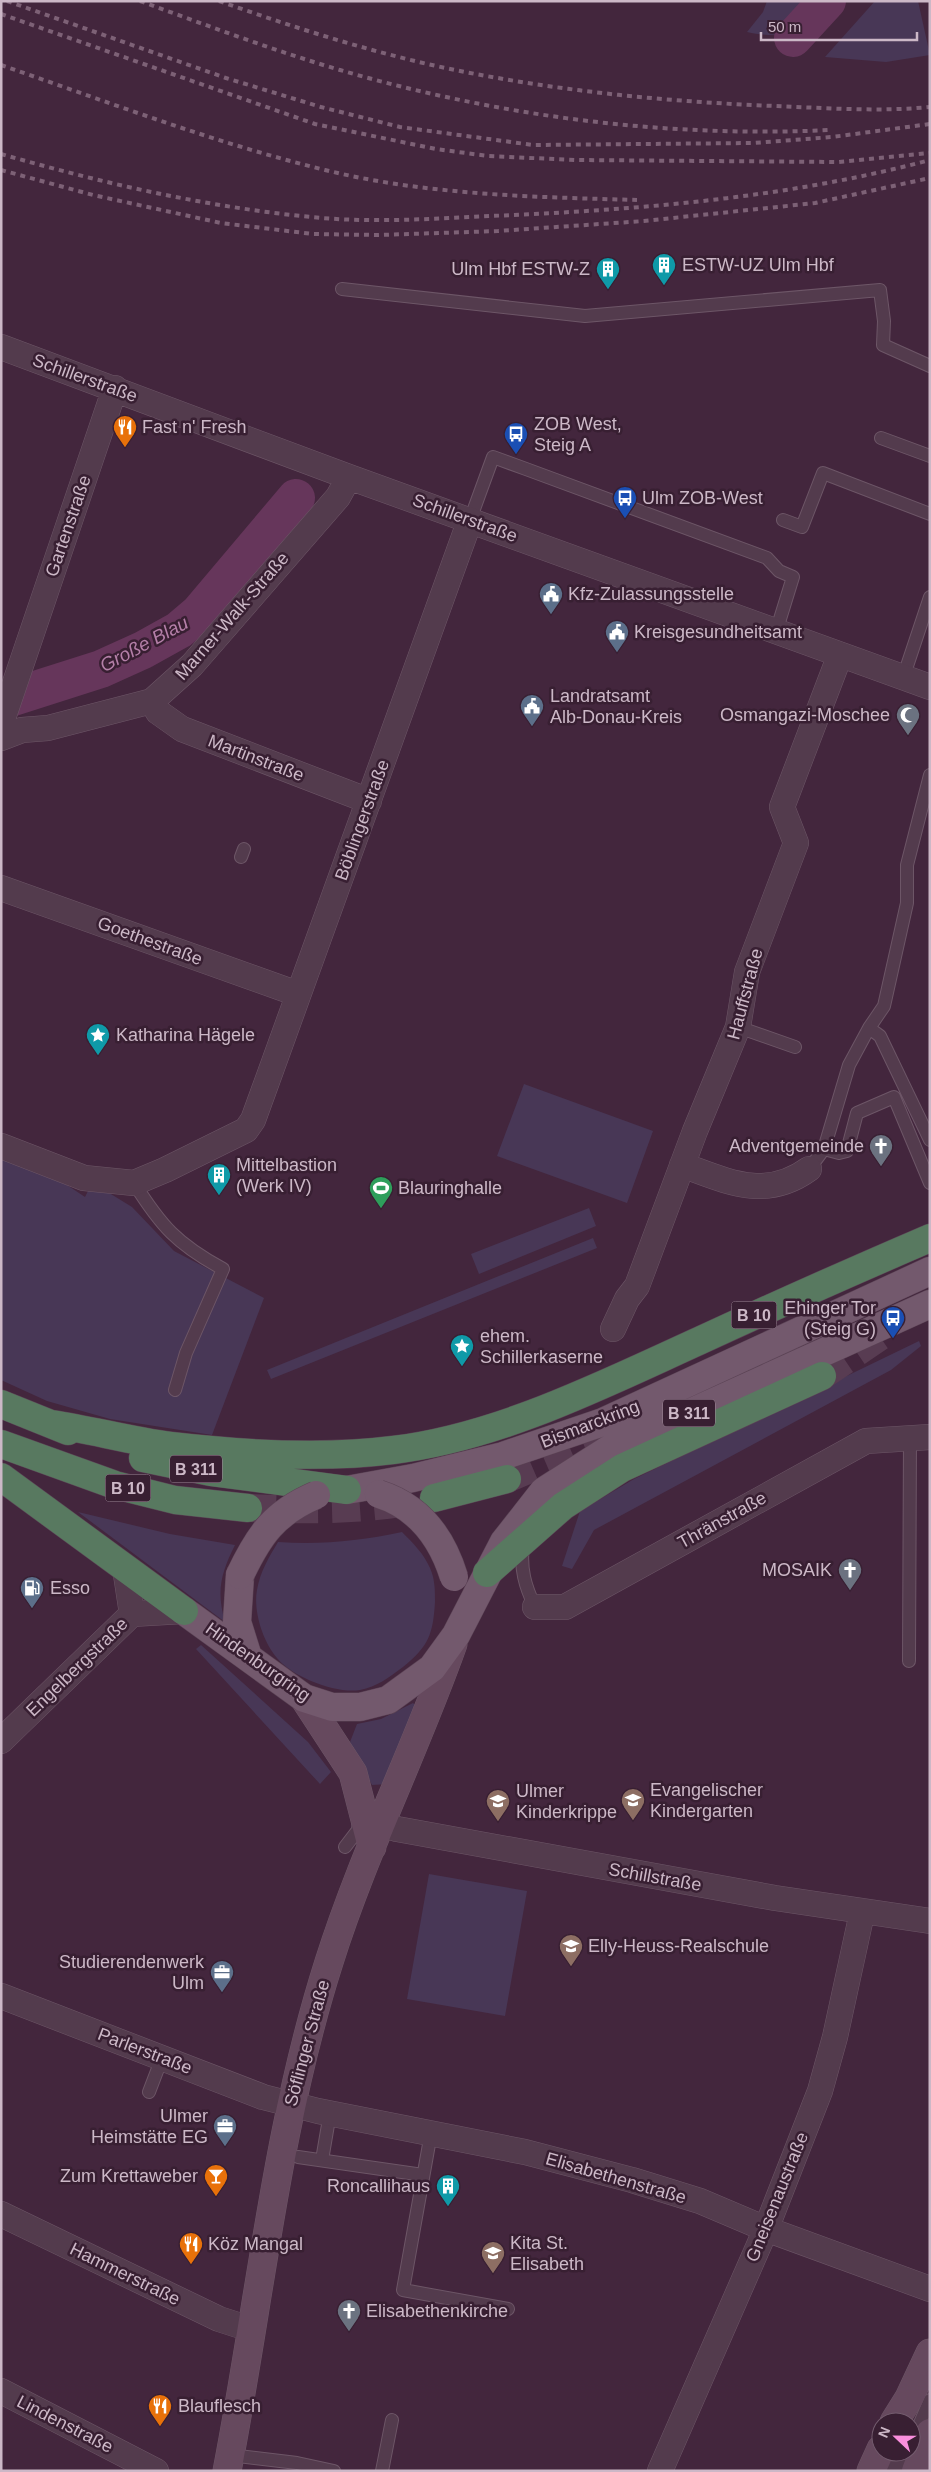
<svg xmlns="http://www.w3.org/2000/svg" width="931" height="2472" font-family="Arial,sans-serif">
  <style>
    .green { fill: #483756 }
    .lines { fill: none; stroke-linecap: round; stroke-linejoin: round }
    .river { stroke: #66365b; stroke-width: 38 }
    .highway-tunnel { stroke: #583c52; stroke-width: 28; stroke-dasharray: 28 14; stroke-linecap: butt }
    .lane-casing { stroke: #6d5667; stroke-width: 14 }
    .street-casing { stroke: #6d5667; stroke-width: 26 }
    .secondary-casing { stroke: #6d5667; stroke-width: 29 }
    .primary-casing { stroke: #5c4456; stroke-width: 29 }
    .highway-casing { stroke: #5a4254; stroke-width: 29 }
    .lane { stroke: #533b4d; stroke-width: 12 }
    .street { stroke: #533b4d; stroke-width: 25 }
    .secondary { stroke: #66495e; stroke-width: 28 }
    .primary { stroke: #73596d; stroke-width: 28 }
    .highway { stroke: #587960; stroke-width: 28 }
    .rail { stroke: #7d6176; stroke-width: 4; stroke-dasharray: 5 5; stroke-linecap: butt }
    .primary-bridge-casing { stroke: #5c4456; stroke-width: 29; stroke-linecap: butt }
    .primary-bridge { stroke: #73596d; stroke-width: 28 }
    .labels { text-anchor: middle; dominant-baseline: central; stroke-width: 5; stroke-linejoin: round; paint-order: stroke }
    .shield { fill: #381f32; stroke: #a08a9a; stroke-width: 1 }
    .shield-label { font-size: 16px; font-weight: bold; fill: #ccb8c7 }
    .poi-label { font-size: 18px; fill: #ccb8c7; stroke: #381f32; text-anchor: start }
    .street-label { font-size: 18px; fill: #ccb8c7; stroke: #381f32 }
    .water-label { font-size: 19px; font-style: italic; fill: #b47fa8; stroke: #381f32 }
  </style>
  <rect width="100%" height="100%" fill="#43263d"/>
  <path class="green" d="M767,1H814C798,32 781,40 747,32L763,12Z
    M875,1H918L930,55L886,62L825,57Z
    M524,1084L653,1131L627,1203L497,1156Z
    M1,1154L46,1171L85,1197L90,1187L106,1191L132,1207L174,1251L264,1298L212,1435L110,1419L47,1401L1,1380Z
    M589,1208L596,1226L479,1274L471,1254Z
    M593,1238L597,1248L271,1379L267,1370Z
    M919,1341L921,1346L891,1370L594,1530L572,1569L562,1566L580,1511L634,1479Z
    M78,1512L170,1534L235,1545C221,1573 216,1591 225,1622Z
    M402,1532C413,1543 424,1554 430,1568C435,1579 435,1590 435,1602C433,1634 429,1646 403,1667C389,1677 377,1687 360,1690C336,1694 292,1677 277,1658C263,1642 253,1611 257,1590C260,1572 269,1557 278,1542C321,1545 360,1541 402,1532Z
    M201,1645L308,1742L331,1772L320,1784L196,1649Z
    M413,1703L416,1706L388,1784L372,1785L350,1742L357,1724L381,1719Z
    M429,1874L527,1891L505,2016L407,1999Z"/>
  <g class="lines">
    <path class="river" d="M793,38L827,1
      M1,701L101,669L143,650L179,630L199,613L296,498"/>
    <path class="highway-tunnel" d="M822,1376L887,1332
      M507,1479L632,1425
      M248,1508C304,1510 358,1511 413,1501"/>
    <g class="lane-casing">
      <path id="lane" d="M342,289L585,316L880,290L884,321L883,345L930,366
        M881,438L930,456
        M470,520L493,457L526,469L767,558L779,571L793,577L776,632
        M783,520L802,527L823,473L930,514
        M903,678L930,597
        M241,857L244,849
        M738,1027L795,1047
        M869,1028L880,1036L930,1140
        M824,1149L839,1153L847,1151L857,1113L894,1097L930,1183
        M809,1169L824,1149L849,1065L869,1028L884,1006L907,903V865L930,775
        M134,1183C161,1226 177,1244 223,1269L186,1353L175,1390
        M523,1545C520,1569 525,1586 535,1607
        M909,1661L910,1437
        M345,1847L358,1830L359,1821
        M149,2092L162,2058
        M431,2133L403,2290L508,2309
        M298,2157L423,2175
        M322,2160L330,2113
        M911,2444L930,2400
        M230,2455L297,2463L334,2471
        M382,2471L392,2420
        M889,2471L897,2452
        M899,2471L907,2452"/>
    </g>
    <g class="street-casing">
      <path id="street" d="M1,347L349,477L930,687
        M152,701L158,712L182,729L369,801
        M1,724L115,388
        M1,738L22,730L48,728L152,701L192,665L338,497L349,477
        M1,888L298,994
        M1,1146L84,1178L134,1183L165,1170L246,1130L253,1120L265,1087L470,520
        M682,1165C727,1181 765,1201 809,1169
        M613,1329L627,1299L637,1286L695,1131L738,1027L747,972L796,843L782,807L840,655
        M125,1568L132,1614
        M535,1607H565L866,1441L930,1437
        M1,1741L132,1614L184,1611
        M381,1824L397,1829L775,1898L930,1921
        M1,1996L263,2097L318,2111L525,2152L632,2180L700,2201L766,2229L930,2289
        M1,2214L219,2319L250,2329
        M1,2391L156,2471
        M660,2471L766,2229L820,2091L835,2037L862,1913"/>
    </g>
    <g class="secondary-casing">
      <path id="secondary" d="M304,1698L353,1773L372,1847
        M894,2422L909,2398L930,2353
        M227,2471C260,2301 276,2128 329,1962C363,1854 415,1751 453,1644
        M871,2471L881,2449
        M916,2471L930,2433"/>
    </g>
    <g class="primary-casing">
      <path id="primary" d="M347,1490L413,1478L503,1456L603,1422L930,1271
        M240,1575L237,1622L248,1657
        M184,1611L304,1698L332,1707H360L388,1700L432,1668L456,1635L504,1542L544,1491L608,1450L930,1304"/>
    </g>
    <g class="highway-casing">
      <path id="highway" d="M1,1404L68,1431
        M52,1424C92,1430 131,1441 171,1446C241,1454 322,1459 393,1450C500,1437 604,1384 701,1340C777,1305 853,1271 930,1238
        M1,1444L115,1485L175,1500L248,1508
        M143,1458L211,1472L347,1490
        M1,1477L184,1611
        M434,1498L507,1479
        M487,1573L563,1506L622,1468L822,1376"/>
    </g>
    <use href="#lane" class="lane"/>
    <use href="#street" class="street"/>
    <use href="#secondary" class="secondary"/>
    <use href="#primary" class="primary"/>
    <use href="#highway" class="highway"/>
    <path class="rail" d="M7,1L226,78L321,107L400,127L533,145L754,143L832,137L930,124
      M140,1C206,25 272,50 340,70C497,116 666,138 830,130
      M219,1C304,31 392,59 481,75C578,93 676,102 775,106C826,108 879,112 930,107
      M1,14L315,124L436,149L488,156L575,160L838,162L930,153
      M1,65C108,102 215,143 325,170C426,195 534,197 637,200
      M1,154C102,183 206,207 311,217C370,223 431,219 490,216C637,210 787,198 930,160
      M1,170L93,195L221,223L313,234L378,235L498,231L644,221L815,203L930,178"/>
    <g class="primary-bridge-casing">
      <path id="primary-bridge" d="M379,1494C420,1507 442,1538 454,1577
        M240,1575C259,1535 274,1513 316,1495"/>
    </g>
    <use href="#primary-bridge" class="primary-bridge"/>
  </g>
  <defs>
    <g id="building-pin" transform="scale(1.25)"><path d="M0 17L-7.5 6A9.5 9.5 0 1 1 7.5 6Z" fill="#0f9aa8" stroke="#381f32"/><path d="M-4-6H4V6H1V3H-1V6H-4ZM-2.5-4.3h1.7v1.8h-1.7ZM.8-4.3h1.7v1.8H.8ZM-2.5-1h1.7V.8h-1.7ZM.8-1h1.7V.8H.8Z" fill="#fff"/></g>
    <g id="restaurant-pin" transform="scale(1.25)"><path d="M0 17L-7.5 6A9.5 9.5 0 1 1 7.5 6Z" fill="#e8710a" stroke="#381f32"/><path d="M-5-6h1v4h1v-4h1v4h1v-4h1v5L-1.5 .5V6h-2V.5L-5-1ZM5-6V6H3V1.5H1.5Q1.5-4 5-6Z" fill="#fff"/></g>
    <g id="bus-pin" transform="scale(1.25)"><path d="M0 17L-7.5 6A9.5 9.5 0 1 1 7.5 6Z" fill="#1a4fb4" stroke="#381f32"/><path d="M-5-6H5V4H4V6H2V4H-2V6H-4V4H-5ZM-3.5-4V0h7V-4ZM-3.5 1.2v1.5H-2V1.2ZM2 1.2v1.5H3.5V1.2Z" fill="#fff"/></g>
    <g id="civic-pin" transform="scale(1.25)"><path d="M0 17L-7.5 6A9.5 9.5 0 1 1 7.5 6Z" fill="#5c6f8a" stroke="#381f32"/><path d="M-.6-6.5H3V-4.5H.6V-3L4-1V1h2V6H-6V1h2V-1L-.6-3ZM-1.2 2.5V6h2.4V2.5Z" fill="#fff"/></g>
    <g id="mosque-pin" transform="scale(1.25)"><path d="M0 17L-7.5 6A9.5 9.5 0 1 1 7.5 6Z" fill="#6b7280" stroke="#381f32"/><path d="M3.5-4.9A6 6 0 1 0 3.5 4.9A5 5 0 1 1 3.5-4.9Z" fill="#fff"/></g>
    <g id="sight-pin" transform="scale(1.25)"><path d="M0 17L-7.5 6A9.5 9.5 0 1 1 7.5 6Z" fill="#0f9aa8" stroke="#381f32"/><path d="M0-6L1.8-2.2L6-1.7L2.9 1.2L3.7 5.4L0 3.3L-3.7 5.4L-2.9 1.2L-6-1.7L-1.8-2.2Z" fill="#fff"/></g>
    <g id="church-pin" transform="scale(1.25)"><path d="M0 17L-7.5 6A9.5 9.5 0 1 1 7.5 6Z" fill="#6b7280" stroke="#381f32"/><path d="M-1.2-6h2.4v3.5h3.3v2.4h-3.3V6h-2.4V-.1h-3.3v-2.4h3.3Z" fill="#fff"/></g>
    <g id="stadium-pin" transform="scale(1.25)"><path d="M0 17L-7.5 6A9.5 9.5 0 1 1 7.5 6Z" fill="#2e9e5b" stroke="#381f32"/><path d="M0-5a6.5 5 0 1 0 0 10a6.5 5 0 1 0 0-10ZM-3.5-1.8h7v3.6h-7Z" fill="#fff"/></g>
    <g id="fuel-pin" transform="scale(1.25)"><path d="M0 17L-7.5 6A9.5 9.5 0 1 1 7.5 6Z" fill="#5c6f8a" stroke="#381f32"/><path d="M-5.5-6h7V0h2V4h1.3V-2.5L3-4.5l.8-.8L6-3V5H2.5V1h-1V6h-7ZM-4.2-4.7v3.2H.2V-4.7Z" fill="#fff"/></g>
    <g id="school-pin" transform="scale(1.25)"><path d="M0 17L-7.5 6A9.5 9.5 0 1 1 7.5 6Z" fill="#8d6e63" stroke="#381f32"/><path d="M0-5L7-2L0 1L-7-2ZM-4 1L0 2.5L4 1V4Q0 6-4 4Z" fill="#fff"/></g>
    <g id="office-pin" transform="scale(1.25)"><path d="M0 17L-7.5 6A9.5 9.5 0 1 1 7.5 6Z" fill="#5c6f8a" stroke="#381f32"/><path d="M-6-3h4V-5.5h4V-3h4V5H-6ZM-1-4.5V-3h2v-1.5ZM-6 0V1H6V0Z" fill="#fff"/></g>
    <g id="bar-pin" transform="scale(1.25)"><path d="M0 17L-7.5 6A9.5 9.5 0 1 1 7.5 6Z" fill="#e8710a" stroke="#381f32"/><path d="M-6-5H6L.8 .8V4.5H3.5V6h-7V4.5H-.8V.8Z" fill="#fff"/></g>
  </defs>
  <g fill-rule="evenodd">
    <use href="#building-pin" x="664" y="265"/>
    <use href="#building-pin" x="608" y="269"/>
    <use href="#restaurant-pin" x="125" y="427"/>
    <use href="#bus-pin" x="516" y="434"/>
    <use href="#bus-pin" x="625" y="498"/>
    <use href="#civic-pin" x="551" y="594"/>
    <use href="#civic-pin" x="617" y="632"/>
    <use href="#civic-pin" x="532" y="706"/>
    <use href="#mosque-pin" x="908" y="715"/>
    <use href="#sight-pin" x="98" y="1035"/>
    <use href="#church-pin" x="881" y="1146"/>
    <use href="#building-pin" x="219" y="1175"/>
    <use href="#stadium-pin" x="381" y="1188"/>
    <use href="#bus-pin" x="893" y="1318"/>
    <use href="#sight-pin" x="462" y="1346"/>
    <use href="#church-pin" x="850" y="1570"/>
    <use href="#fuel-pin" x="32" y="1588"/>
    <use href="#school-pin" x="633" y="1800"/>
    <use href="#school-pin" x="498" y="1801"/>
    <use href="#school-pin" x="571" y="1946"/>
    <use href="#office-pin" x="222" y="1972"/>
    <use href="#office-pin" x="225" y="2126"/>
    <use href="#bar-pin" x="216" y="2176"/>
    <use href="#building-pin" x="448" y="2186"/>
    <use href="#restaurant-pin" x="191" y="2244"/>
    <use href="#school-pin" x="493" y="2253"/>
    <use href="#church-pin" x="349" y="2311"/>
    <use href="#restaurant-pin" x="160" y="2406"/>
  </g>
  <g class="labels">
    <g class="shield">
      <rect x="731.5" y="1301.5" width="45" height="27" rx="4"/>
      <rect x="663" y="1399.5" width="52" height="27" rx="4"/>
      <rect x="170" y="1455.5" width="52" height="27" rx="4"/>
      <rect x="105.5" y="1474.5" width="45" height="27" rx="4"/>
    </g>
    <g class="shield-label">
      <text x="754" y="1315">B 10</text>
      <text x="689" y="1413">B 311</text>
      <text x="196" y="1469">B 311</text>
      <text x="128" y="1488">B 10</text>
    </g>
    <g class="poi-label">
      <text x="682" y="265">ESTW-UZ Ulm Hbf</text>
      <text x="590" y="269" text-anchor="end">Ulm Hbf ESTW-Z</text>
      <text x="534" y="424">ZOB West,<tspan x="534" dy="21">Steig A</tspan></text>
      <text x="142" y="427">Fast n' Fresh</text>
      <text x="642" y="498">Ulm ZOB-West</text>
      <text x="568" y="594">Kfz-Zulassungsstelle</text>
      <text x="634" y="632">Kreisgesundheitsamt</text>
      <text x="550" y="696">Landratsamt<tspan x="550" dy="21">Alb-Donau-Kreis</tspan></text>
      <text x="890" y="715" text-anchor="end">Osmangazi-Moschee</text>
      <text x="116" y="1035">Katharina Hägele</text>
      <text x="864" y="1146" text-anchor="end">Adventgemeinde</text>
      <text x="236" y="1165">Mittelbastion<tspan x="236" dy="21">(Werk IV)</tspan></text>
      <text x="398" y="1188">Blauringhalle</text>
      <text x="876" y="1308" text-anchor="end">Ehinger Tor<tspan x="876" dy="21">(Steig G)</tspan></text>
      <text x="480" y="1336">ehem.<tspan x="480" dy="21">Schillerkaserne</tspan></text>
      <text x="832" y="1570" text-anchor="end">MOSAIK</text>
      <text x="50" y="1588">Esso</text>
      <text x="650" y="1790">Evangelischer<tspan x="650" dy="21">Kindergarten</tspan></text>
      <text x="516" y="1791">Ulmer<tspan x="516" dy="21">Kinderkrippe</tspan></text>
      <text x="588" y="1946">Elly-Heuss-Realschule</text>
      <text x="204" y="1962" text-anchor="end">Studierendenwerk<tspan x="204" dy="21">Ulm</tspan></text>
      <text x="208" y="2116" text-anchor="end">Ulmer<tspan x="208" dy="21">Heimstätte EG</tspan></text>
      <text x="198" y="2176" text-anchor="end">Zum Krettaweber</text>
      <text x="430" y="2186" text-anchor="end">Roncallihaus</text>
      <text x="510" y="2243">Kita St.<tspan x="510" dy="21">Elisabeth</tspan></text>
      <text x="208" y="2244">Köz Mangal</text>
      <text x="366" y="2311">Elisabethenkirche</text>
      <text x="178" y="2406">Blauflesch</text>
    </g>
    <g class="street-label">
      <text transform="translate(85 378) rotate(20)">Schillerstraße</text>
      <text transform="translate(465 518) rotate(20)">Schillerstraße</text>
      <text transform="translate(68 526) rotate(-71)">Gartenstraße</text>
      <text transform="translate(232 616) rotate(-49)">Marner-Walk-Straße</text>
      <text transform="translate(256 758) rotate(21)">Martinstraße</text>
      <text transform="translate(362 820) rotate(-70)">Böblingerstraße</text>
      <text transform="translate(150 941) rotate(20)">Goethestraße</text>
      <text transform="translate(745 994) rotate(-75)">Hauffstraße</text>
      <text transform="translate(590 1424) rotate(-21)">Bismarckring</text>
      <text transform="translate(722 1520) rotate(-29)">Thränstraße</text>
      <text transform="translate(258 1662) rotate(35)">Hindenburgring</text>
      <text transform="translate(77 1667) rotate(-44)">Engelbergstraße</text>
      <text transform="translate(655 1877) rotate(10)">Schillstraße</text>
      <text transform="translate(307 2043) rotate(-75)">Söflinger Straße</text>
      <text transform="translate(145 2051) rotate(21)">Parlerstraße</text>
      <text transform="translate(616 2178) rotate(16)">Elisabethenstraße</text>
      <text transform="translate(777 2197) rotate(-68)">Gneisenaustraße</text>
      <text transform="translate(125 2274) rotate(26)">Hammerstraße</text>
      <text transform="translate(65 2424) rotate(27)">Lindenstraße</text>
    </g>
    <g class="water-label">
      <text transform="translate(144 644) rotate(-28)">Große Blau</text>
    </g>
  </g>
  <rect width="931" height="2472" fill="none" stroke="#ccb8c7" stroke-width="5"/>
  <g transform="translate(896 2437) rotate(292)"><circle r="24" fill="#381f32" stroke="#735c6e"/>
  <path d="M0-4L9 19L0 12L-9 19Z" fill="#fa8fdd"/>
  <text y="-8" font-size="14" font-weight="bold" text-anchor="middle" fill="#ccb8c7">N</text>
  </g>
  <path d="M761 32v8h156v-8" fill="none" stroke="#ccb8c7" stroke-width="2.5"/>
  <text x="768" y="32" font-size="15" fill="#ccb8c7" stroke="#381f32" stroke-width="4" paint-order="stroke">50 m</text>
</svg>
